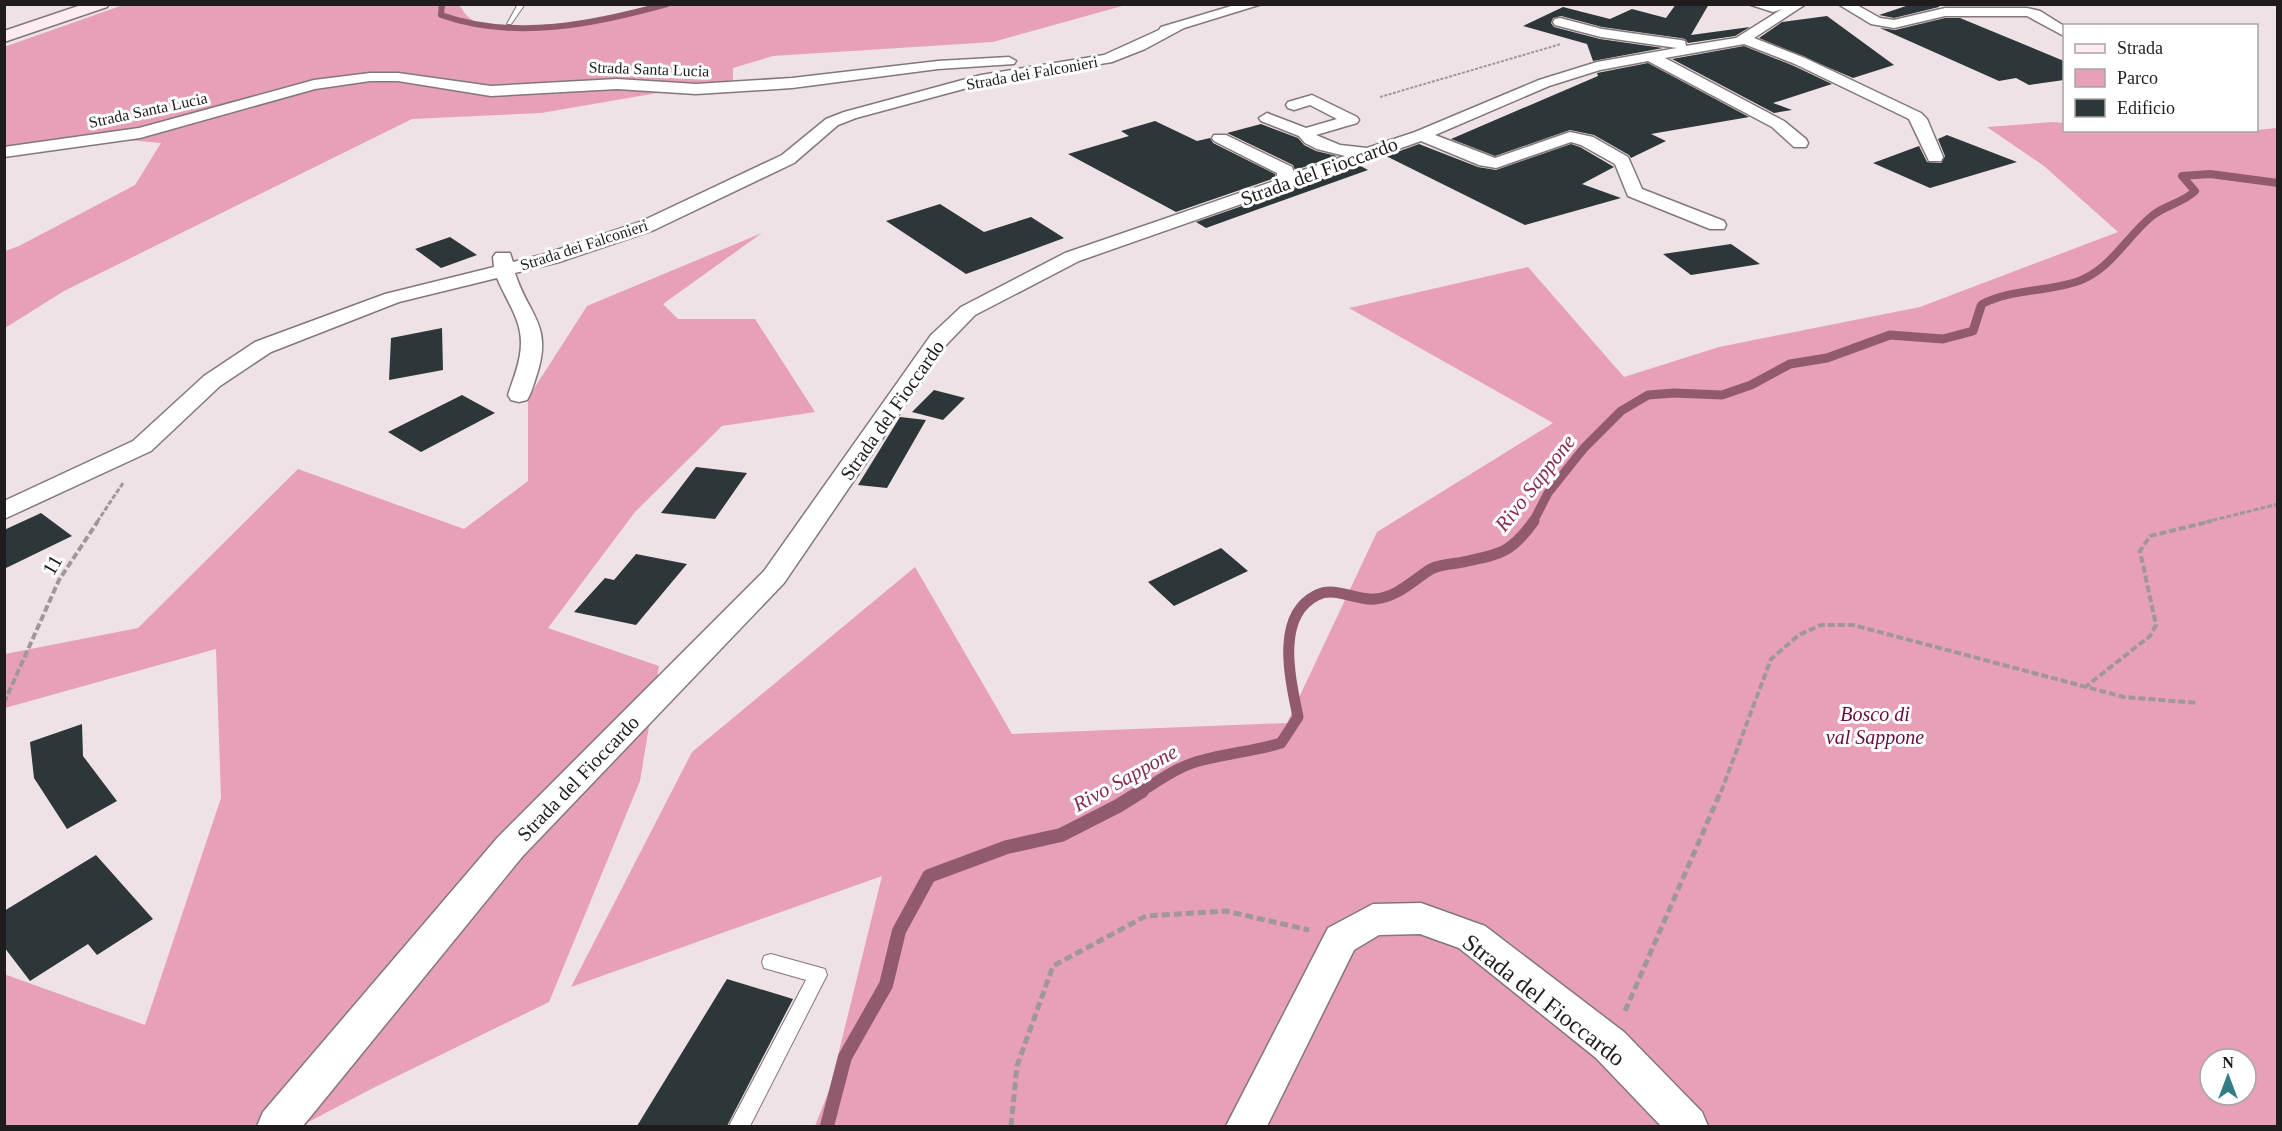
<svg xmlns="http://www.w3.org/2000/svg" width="2282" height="1131" font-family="Georgia,serif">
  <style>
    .green { fill: #e7a0b8; fill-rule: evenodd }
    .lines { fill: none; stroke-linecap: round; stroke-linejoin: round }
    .stream-far4 { stroke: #915a6e; stroke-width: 6 }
    .stream-far3 { stroke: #915a6e; stroke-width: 8 }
    .stream-far2 { stroke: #915a6e; stroke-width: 9 }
    .stream-far1 { stroke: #915a6e; stroke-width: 11 }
    .stream { stroke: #915a6e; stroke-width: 14 }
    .building { fill: #2d3739 }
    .service-casing { stroke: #82777b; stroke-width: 2 }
    .minor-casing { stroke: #82777b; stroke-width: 3 }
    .secondary-casing { stroke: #82777b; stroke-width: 3 }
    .path-far3 { stroke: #a0979a; stroke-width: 2; stroke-dasharray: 3 1.5; stroke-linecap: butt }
    .path-far2 { stroke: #a0979a; stroke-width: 3; stroke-dasharray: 5 2; stroke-linecap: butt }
    .path-far1 { stroke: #a0979a; stroke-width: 4; stroke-dasharray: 7 3; stroke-linecap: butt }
    .path { stroke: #a0979a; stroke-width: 5; stroke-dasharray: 8 4; stroke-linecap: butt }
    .service { fill: #fff; fill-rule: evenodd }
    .minor { fill: #fff; fill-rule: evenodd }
    .secondary { fill: #feecf2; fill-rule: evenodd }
    .labels { text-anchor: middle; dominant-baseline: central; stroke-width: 6; stroke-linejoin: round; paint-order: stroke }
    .far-street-label { font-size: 16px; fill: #201c1d; stroke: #fff }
    .street-label { font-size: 20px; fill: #201c1d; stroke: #fff }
    .park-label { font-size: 20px; font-style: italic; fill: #690a3a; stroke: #fff }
    .water-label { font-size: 21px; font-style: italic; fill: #872b53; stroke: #fff }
    .near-street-label { font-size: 24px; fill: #201c1d; stroke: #fff }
  </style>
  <rect width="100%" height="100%" fill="#eee2e6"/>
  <path class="green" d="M126,4L459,5C462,8 464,13 467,16C489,38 586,25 616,18C631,15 645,9 660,4L1126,5L993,42L773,56L733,68V80L541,113L412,119L64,291L5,328V251L19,246L135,185L161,143L106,138L5,153L4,47Z
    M2053,122L2064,123V130H2256L2277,128V1126H815L830,1088L882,876L571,987L692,752L915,567L1012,734L1287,723L1377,532L1553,423L1349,308L1528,267L1624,377L1719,347L1920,307L2118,232L2044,166L1987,127ZM2210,1059H2246V1095H2210Z
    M762,233L663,304L678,319H755L815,412L722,426L635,512L548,628L659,666L640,781L549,1002L373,1088L301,1126H5L4,974L145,1025L221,798L216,649L5,708V654L138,628L298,469L464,529L528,481V398L587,306Z"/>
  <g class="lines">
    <path class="stream-far4" d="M442,4L441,15C514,41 595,24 667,4"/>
    <path class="stream-far3" d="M1981,307L1982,304C2012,289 2044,292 2076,282C2110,271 2125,238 2152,216C2165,205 2183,203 2195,191L2182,176L2210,174L2278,183"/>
    <path class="stream-far2" d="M1533,522L1548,493L1584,448L1621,411L1648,395L1674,393L1722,395L1751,385L1790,364L1827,358L1890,335L1943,339L1973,331L1981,306"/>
    <path class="stream-far1" d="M1140,792C1160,780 1180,765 1203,760C1229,753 1255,751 1281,743L1298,717C1291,681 1274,616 1317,595C1336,586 1356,601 1375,599C1398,597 1413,580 1431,569C1439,565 1450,564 1458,563C1498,554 1509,556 1534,521"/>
    <path class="stream" d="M827,1126L845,1057L886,985L899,931L929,876L1007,847L1061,835L1118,806L1142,791"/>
  </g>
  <path class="building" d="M1676,4H1709L1691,35L1750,27L1735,36L1688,43L1685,39L1680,38L1602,27L1561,16L1553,18L1551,23L1554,27L1600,39L1663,48L1593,61L1587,44L1523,26L1563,7L1610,19L1632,9L1666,18Z
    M1912,4H1939V7L1894,18L1879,15Z
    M1827,16L1894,65L1853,78L1759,38L1782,22Z
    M1945,18H1960L2064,61V80L2029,85L2016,78L1999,81L1880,28L1895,30Z
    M1744,46L1794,66L1832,84L1773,103L1792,110L1774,113L1672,59Z
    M1648,63L1749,117L1651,134L1666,141L1631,158L1629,155L1594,135L1570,130L1495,156L1451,139L1598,76L1597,73Z
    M1155,121L1197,141L1210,138L1213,143L1275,174V178L1176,212L1068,154L1129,136L1121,131Z
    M1261,124L1298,138L1304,145L1316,151L1337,156L1295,170L1293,165L1227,133Z
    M1947,135L2017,162L1930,188L1873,163L1919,146L1927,162L1941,163L1945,156L1938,139Z
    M1419,144L1478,167L1496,170L1571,144L1580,147L1614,167L1582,184L1621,198L1525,225L1386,156Z
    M1359,165L1368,170L1206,228L1196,222Z
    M940,204L984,232L1031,217L1064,238L966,274L886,221Z
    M450,237L477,255L441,268L415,249Z
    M1731,244L1760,264L1691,275L1663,254Z
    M442,328L443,370L389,380L391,338Z
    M934,390L965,398L943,420L912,412Z
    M462,395L495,413L421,452L388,432Z
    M900,417L926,420L887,488L858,485Z
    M696,467L747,473L715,519L661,513Z
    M41,513L72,536L4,569V530Z
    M1221,548L1248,571L1174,606L1148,582Z
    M636,554L687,564L636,625L574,612L605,578L614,580Z
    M82,724L83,756L117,801L67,829L34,778L30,742Z
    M96,855L153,919L97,955L88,944L30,981L4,947V911Z
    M727,979L793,999L727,1126H637Z"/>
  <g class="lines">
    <g class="service-casing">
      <path id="service" d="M518,4H525L511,24H507Z
        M771,954L825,969L827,975L750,1126H729L806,980L764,968L762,962L764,956Z"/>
    </g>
    <g class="minor-casing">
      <path id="minor" d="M1238,4H1262L1184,28L1145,49L1112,62L982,84L856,118L838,125L794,163L654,230L559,262L515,273C528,315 553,324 537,374C534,383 532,392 527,400L519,402L511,400L508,395C516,371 527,347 517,321C512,306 503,293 497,278L399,302L271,352L220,386L151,451L4,519V501L133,441L204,376L255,342L385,294L494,267L493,257L496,253H510L513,262L545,254L640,222L782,155L826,119L844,112L981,75L1104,55L1159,30L1161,27Z
        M1748,4H1806L1754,38L1805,58L1921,113L1927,119L1943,157L1941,161H1929L1909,119L1795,64L1744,44L1665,58L1784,121L1806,139L1808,143L1806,147H1794L1772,127L1648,61L1600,70L1549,86L1435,135L1495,158L1570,132L1593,137L1628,157L1642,189L1724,221L1726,225L1724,229H1710L1628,196L1615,164L1581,145L1571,142L1496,168L1479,165L1421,141L1079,261L975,315L947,344L784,583L522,857L303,1126H257L263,1112L498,837L764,571L931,335L961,307L1065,253L1277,180V173L1214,141L1212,138L1214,135H1226L1292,167L1294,173L1345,156L1317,149L1305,143L1299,136L1261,121L1259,118L1267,113L1306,128L1337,119L1310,105L1294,110L1288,108L1286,105L1288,102L1312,95L1357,117L1359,120L1357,123L1316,135L1340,145L1367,148L1415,132L1539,80L1597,62L1677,48L1601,37L1555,25L1553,22L1555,19L1560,18L1602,29L1680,40L1685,41L1686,46L1736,38L1782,9L1773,12Z
        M1838,4H1855L1880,18L1894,20L1945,8H2027L2040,11L2064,26V36L2027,16H1945L1894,28L1871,24Z
        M1009,57L1016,61L1014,64L938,69L792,88L696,94L617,89L491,96L398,81H370L315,89L140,138L4,157V147L139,128L314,80L370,73H398L491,86L617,79L696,84L792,78L938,61Z
        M1421,903L1485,926L1624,1032L1702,1112L1708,1126H1661L1596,1058L1459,948L1420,934L1379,935L1354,950L1267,1126H1226L1328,928L1373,904Z"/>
    </g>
    <g class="secondary-casing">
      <path id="secondary" d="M84,4H109L107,7L4,42V31Z"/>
    </g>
    <path class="path-far3" d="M1380,97L1561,44"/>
    <path class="path-far2" d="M97,522L123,483
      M2206,522L2278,504"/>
    <path class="path-far1" d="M2084,688L2150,636L2156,625L2140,551L2150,536L2212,521
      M4,703L59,580L98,521
      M1721,792L1771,659L1799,635L1821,625H1853L2124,697L2197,703"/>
    <path class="path" d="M1625,1011L1721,791
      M1011,1126L1017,1066L1053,966L1146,916L1226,911L1309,930"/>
    <use href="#service" class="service"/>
    <use href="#minor" class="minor"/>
    <use href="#secondary" class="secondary"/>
  </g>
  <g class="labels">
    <g class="far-street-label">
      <text transform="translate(649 69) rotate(2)">Strada Santa Lucia</text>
      <text transform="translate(1032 73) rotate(-10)">Strada dei Falconieri</text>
      <text transform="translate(148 110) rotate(-12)">Strada Santa Lucia</text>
      <text transform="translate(584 245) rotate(-18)">Strada dei Falconieri</text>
    </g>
    <g class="street-label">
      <text transform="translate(1319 171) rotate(-20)">Strada del Fioccardo</text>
      <text transform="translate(892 410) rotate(-55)">Strada del Fioccardo</text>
      <text transform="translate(52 565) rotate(-60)">11</text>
      <text transform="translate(578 778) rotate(-46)">Strada del Fioccardo</text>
    </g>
    <g class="park-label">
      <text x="1875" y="714">Bosco di<tspan x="1875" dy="23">val Sappone</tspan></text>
    </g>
    <g class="water-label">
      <text transform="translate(1535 483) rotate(-52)">Rivo Sappone</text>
      <text transform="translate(1125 778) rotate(-29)">Rivo Sappone</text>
    </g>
    <g class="near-street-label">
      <text transform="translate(1544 1000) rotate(38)">Strada del Fioccardo</text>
    </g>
  </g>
  <rect width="2282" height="1131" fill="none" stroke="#201c1d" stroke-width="12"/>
  <rect x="2063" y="24" width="195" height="108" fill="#ffffff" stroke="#a6a4a5" stroke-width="1.5"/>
  <rect x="2075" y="44" width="30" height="9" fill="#feecf2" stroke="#a6a4a5" stroke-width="1.5"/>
  <text x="2117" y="54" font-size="18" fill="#201c1d">Strada</text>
  <rect x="2075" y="69" width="30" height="18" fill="#e7a0b8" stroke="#a6a4a5" stroke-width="1.5"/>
  <text x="2117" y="84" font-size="18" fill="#201c1d">Parco</text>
  <rect x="2075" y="99" width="30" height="18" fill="#2d3739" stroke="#a6a4a5" stroke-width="1.5"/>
  <text x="2117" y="114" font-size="18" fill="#201c1d">Edificio</text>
  <g transform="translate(2228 1077)"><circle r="28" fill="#ffffff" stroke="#a6a4a5" stroke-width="1.5"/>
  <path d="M0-4.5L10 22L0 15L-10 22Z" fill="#357b87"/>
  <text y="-9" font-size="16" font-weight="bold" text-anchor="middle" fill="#201c1d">N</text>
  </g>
</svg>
